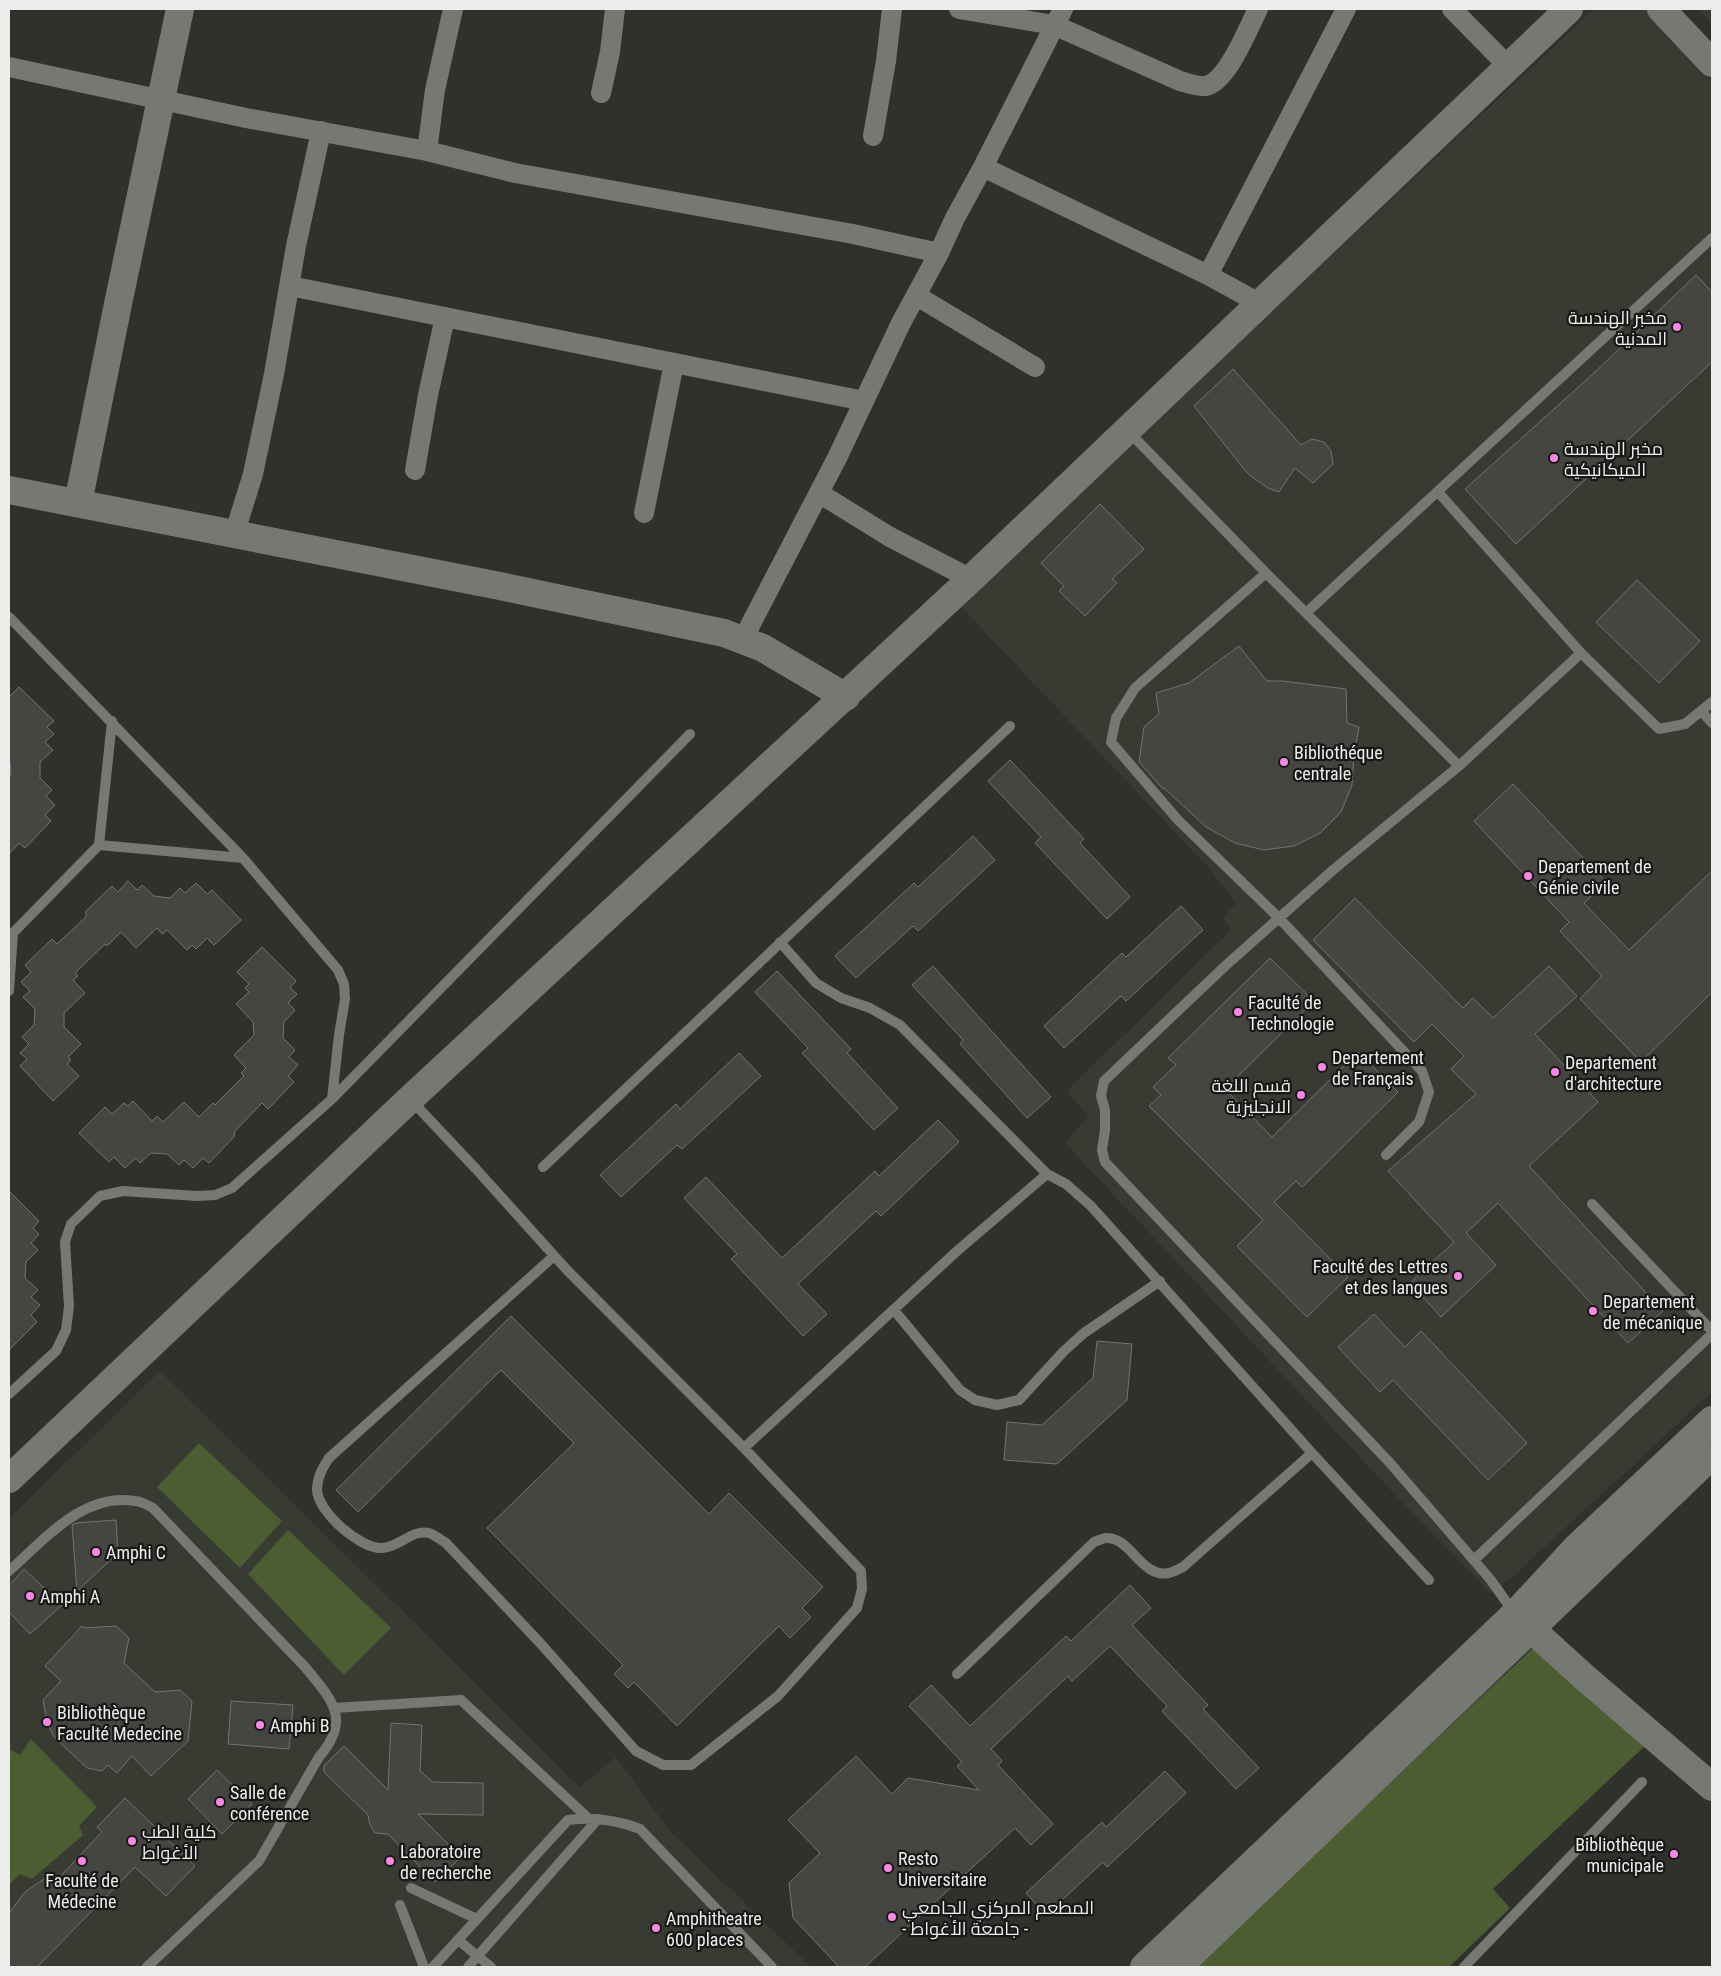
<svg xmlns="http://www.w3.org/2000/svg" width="1721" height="1976" font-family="'Roboto Condensed',Cairo,sans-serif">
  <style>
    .built { fill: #373b32 }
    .green { fill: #4d5d32 }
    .building { fill: #444642; stroke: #727470 }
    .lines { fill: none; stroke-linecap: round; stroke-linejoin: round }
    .lane { stroke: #767874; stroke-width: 10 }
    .street { stroke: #767874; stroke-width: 20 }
    .secondary { stroke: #767874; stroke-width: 28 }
    .poi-dot { fill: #fc86e4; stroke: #181817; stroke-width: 2 }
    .labels { text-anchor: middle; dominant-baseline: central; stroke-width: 4.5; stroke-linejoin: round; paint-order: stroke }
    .poi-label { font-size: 18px; fill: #edeeec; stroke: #181817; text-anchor: start }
  </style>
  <rect width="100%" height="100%" fill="#2f312d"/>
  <path class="built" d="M1594,9H1646L1712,81V1392L1510,1579L1491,1594L1405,1505L1065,1143L1088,1117L1067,1091L1231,930L1223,918L1236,903L1207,866L959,605Z
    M1698,9H1712V23Z
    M160,1371L580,1787L616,1757L669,1830L811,1967H9V1518Z"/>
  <path class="green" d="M199,1443L282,1521L240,1568L157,1487Z
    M288,1530L391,1628L344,1675L248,1574Z
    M1533,1648L1648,1743L1493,1889L1510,1908L1449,1967H1195Z
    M31,1739L97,1807L79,1826L83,1835L32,1879L20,1874L9,1885V1749L20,1755Z"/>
  <path class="building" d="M1696,275L1712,292V362L1516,544L1465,489L1594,373Z
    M1233,369L1301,445L1312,439L1324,442L1331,451L1333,464L1313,483L1295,468L1279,492L1268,488L1252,477L1244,469L1194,406Z
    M1100,504L1144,549L1112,579L1117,583L1085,616L1059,591L1064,586L1041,563Z
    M1637,580L1700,641L1659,683L1596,622Z
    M1239,646L1267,681H1283L1346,689L1347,723L1359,727L1354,755L1352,785L1341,812L1320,833L1294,846L1264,850L1235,843L1206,827L1164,788L1163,789L1139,762L1144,727L1159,714L1156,693L1189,683Z
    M19,687L54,721L47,727L54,734L45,742L53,750L40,762V778L52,790L46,796L55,805L45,815L51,821L25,848L19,843L9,854V777L11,775L10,761L9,760V697Z
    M1010,760L1084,839L1080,843L1130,897L1107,919L1035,843L1041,837L988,781Z
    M1513,784L1606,882L1584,903L1629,950L1712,871V992L1641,1062L1580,999L1602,976L1560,931L1569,922L1474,821Z
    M973,836L995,860L918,931L913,926L856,978L835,956L914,883L918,887Z
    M128,881L137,890L142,885L154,896L170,898L180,888L185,893L196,883L207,894L212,890L241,920L214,945L207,938L196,949L192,945L187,950L167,930L162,934L157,928L136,948L121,932L107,946L105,944L75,973L78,976L73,980L85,993L64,1013V1027L81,1044L68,1057L71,1060L67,1064L79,1076L53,1101L20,1066L27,1059L20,1053L29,1044L22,1037L34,1025L35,1009L23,997L30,991L21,982L31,972L25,965L52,939L57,944L86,917V911L112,886L118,892Z
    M1355,898L1463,1008L1473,998L1493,1018L1549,966L1577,996L1535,1034L1598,1102L1529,1166L1663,1311L1628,1343L1498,1203L1466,1233L1496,1265L1441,1317L1410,1283L1454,1242L1388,1171L1476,1094L1451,1069L1464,1056L1432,1024L1414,1042L1313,940Z
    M1181,906L1203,930L1126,1001L1121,996L1064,1048L1044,1026L1122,953L1126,957Z
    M262,947L296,981L290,988L297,994L288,1003L295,1010L284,1022L283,1038L295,1050L289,1057L298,1065L288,1076L294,1082L268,1109L262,1103L235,1131L234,1137L209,1163L203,1158L193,1168L184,1160L179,1165L167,1154L151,1153L140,1163L136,1158L125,1168L114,1157L109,1162L79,1133L105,1107L112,1114L124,1103L128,1106L133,1101L152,1121L157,1116L163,1122L184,1102L199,1117L213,1103L215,1105L244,1076L241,1073L246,1068L234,1055L254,1035L253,1022L236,1004L249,992L245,988L249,984L237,972Z
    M1270,958L1314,1001L1225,1089L1272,1137L1358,1052L1398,1092L1302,1187L1296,1181L1274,1202L1348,1277L1307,1317L1237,1246L1263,1220L1149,1106L1161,1095L1153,1087L1176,1065L1168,1058Z
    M933,966L1051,1097L1027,1118L960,1044L963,1040L912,985Z
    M777,971L851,1049L847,1053L898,1108L874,1130L802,1053L808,1048L755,992Z
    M739,1053L761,1076L682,1149L677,1145L621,1197L600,1175L676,1104L680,1109Z
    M938,1120L959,1142L881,1216L876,1211L798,1284L827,1314L803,1336L731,1259L737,1254L684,1198L706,1177L782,1258L875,1171L879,1176Z
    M9,1191L39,1221L33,1228L39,1234L31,1243L38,1250L26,1262L25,1278L38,1290L31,1297L40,1305L31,1315L37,1322L9,1350Z
    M1374,1314L1405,1347L1421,1331L1527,1443L1488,1480L1393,1380L1380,1392L1338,1347Z
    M511,1316L709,1514L729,1493L823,1587L802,1608L811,1617L790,1638L779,1626L677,1726L634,1682L628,1688L614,1674L623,1665L487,1528L574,1443L501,1370L358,1512L336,1490Z
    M1097,1341L1132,1344L1127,1400L1057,1464L1004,1460L1007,1422L1042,1425L1093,1378Z
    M116,1520L118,1553L77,1591L72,1525L76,1523Z
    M24,1569L62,1605L30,1634L9,1612V1586Z
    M1130,1585L1151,1608L1132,1625L1208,1705L1203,1709L1259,1768L1236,1789L1162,1711L1167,1706L1110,1646L1072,1681L1068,1676L991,1749L1002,1761L998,1765L1053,1824L1031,1845L1015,1828L865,1967H839L793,1918L789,1883L820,1853L788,1820L856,1756L892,1794L908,1778L979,1790L957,1766L962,1762L909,1706L931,1685L970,1726L1066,1636L1071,1641Z
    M82,1626L85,1628L116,1626L129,1638L124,1663L155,1692L180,1690L192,1701L188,1741L151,1776L132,1756L117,1773L108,1765L102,1771L87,1768L54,1737L47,1723L43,1700L61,1681L45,1666Z
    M231,1701L293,1705L289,1749L228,1744Z
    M391,1723L422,1725L420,1771L433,1782L483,1783V1815L418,1814L461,1857L435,1882L388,1834L375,1833L370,1825L368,1815L324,1772V1766L344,1746L388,1790Z
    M217,1770L252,1804L222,1834L188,1799Z
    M1165,1771L1186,1793L1107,1867L1103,1862L1046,1915L1026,1893L1102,1822L1106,1827Z
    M125,1798L195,1866L166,1896L135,1867L37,1967H9V1913L25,1892L50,1875L55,1882L102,1832L97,1827Z"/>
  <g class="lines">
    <path class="lane" d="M1127,430L1266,573L1459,766
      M1438,492L1581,653L1659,729L1685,724L1712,702
      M1266,573L1135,688L1116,718L1111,742L1178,820L1280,919L1422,1071L1429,1092L1419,1122L1386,1155
      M1306,613L1712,238
      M9,617L243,858L338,970L344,984L345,999L339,1035L332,1099
      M1702,712L1712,723
      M99,845L112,721
      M9,933H13L99,845L243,858
      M780,942L816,983L841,998L870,1008L900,1025L1047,1174
      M9,991L13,933
      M410,1099L476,1169L567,1270L744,1448L861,1571L862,1589L857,1608L778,1696L691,1765H663L636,1751L541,1644L446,1543C441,1540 435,1535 429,1533C412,1529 400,1547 382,1548C360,1549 318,1512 317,1490C317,1477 323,1467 329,1458L554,1256
      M543,1167L1010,726
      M1592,1204L1712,1331
      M894,1310L960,1390L975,1400L997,1405L1019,1400L1064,1351L1084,1333L1160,1281
      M9,1394L56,1351L66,1330L69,1306L65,1242L71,1224L100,1196L123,1191L197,1196L215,1195L232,1188L332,1099L690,734
      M744,1448L957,1251L1047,1174L1066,1184L1091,1206L1312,1453L1429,1580
      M1474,1560L1712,1334
      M9,1571C43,1541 83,1492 135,1501C141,1501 147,1505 153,1508L305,1667C332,1700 352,1719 319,1757L259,1861L147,1967
      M1515,1614L1490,1579L1390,1463L1105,1162L1102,1150L1105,1130V1110L1101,1096L1104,1081L1224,967L1333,870L1459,766L1581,653
      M957,1674L1094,1542C1097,1541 1102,1539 1105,1538C1131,1536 1141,1579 1169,1573C1173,1572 1179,1569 1183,1567L1312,1453
      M334,1708L461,1700L589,1819
      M411,1888L477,1919
      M400,1905L424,1967
      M458,1940L491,1967
      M433,1967L568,1820C592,1817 617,1820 640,1829L772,1967
      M468,1967L598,1819
      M1464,1967L1642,1782"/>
    <path class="street" d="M959,9L1054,25L1180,81C1188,83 1197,87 1206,86C1228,81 1248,28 1258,9
      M1452,9L1509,67
      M9,67L246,118L427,151L515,173L853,234L939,253L901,323L837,458L743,639
      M601,93L610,52L615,9
      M873,136L886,61L892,9
      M427,151L435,90L453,9
      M983,167L1208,275L1259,303
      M939,253L955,218L983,167L1063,9
      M1208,275L1346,9
      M290,286L864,401
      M917,296L1035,367
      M415,470L428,395L445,317
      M819,493L890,537L971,579
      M644,513L674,363
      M234,535L253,474L274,374L296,246L321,131"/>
    <path class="secondary" d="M1661,9L1712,63
      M9,490L500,586L724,633L763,648L846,697
      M78,503L118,304L180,9
      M9,1479L410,1099L971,579L1569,9
      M1518,1617L1583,1676L1712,1787
      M1144,1967L1515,1614L1576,1548L1712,1420
      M1178,1967L1712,1455"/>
  </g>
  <g class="poi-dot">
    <circle cx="1677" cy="327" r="5"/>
    <circle cx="1554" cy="458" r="5"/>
    <circle cx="1284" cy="762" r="5"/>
    <circle cx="1528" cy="876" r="5"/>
    <circle cx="1238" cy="1012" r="5"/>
    <circle cx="1322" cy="1067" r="5"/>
    <circle cx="1555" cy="1072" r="5"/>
    <circle cx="1301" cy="1095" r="5"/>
    <circle cx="1458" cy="1276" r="5"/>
    <circle cx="1593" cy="1311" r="5"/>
    <circle cx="96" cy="1552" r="5"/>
    <circle cx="30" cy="1596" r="5"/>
    <circle cx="47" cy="1722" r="5"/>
    <circle cx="260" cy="1725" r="5"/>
    <circle cx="220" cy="1802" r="5"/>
    <circle cx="132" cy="1841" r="5"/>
    <circle cx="1674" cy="1854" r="5"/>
    <circle cx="82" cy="1861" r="5"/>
    <circle cx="390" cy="1861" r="5"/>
    <circle cx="888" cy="1868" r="5"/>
    <circle cx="892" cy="1917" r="5"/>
    <circle cx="656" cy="1928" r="5"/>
  </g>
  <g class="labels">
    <g class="poi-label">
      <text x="1667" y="317" text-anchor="end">مخبر الهندسة<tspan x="1667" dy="21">المدنية</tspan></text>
      <text x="1564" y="448">مخبر الهندسة<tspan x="1564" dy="21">الميكانيكية</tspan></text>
      <text x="1294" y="752">Bibliothéque<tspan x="1294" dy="21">centrale</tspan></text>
      <text x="1538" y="866">Departement de<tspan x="1538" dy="21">Génie civile</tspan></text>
      <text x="1248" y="1002">Faculté de<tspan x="1248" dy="21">Technologie</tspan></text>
      <text x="1332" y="1057">Departement<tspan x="1332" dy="21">de Français</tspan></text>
      <text x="1565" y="1062">Departement<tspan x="1565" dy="21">d'architecture</tspan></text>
      <text x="1291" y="1085" text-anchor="end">قسم اللغة<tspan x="1291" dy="21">الانجليزية</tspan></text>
      <text x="1448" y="1266" text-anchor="end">Faculté des Lettres<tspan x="1448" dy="21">et des langues</tspan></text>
      <text x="1603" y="1301">Departement<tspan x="1603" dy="21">de mécanique</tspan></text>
      <text x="106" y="1552">Amphi C</text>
      <text x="40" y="1596">Amphi A</text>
      <text x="57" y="1712">Bibliothèque<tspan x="57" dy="21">Faculté Medecine</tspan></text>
      <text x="270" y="1725">Amphi B</text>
      <text x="230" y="1792">Salle de<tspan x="230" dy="21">conférence</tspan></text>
      <text x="142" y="1831">كلية الطب<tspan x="142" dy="21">الأغواط</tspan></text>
      <text x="1664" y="1844" text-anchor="end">Bibliothèque<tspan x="1664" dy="21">municipale</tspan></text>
      <text x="400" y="1851">Laboratoire<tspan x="400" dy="21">de recherche</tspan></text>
      <text x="898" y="1858">Resto<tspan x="898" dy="21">Universitaire</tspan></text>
      <text x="82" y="1880" text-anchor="middle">Faculté de<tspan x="82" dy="21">Médecine</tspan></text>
      <text x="902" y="1907">المطعم المركزي الجامعي<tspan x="902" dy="21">- جامعة الأغواط -</tspan></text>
      <text x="666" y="1918">Amphitheatre<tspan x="666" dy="21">600 places</tspan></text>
    </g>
  </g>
  <rect width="1721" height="1976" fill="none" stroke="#edeeec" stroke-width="20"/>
</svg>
